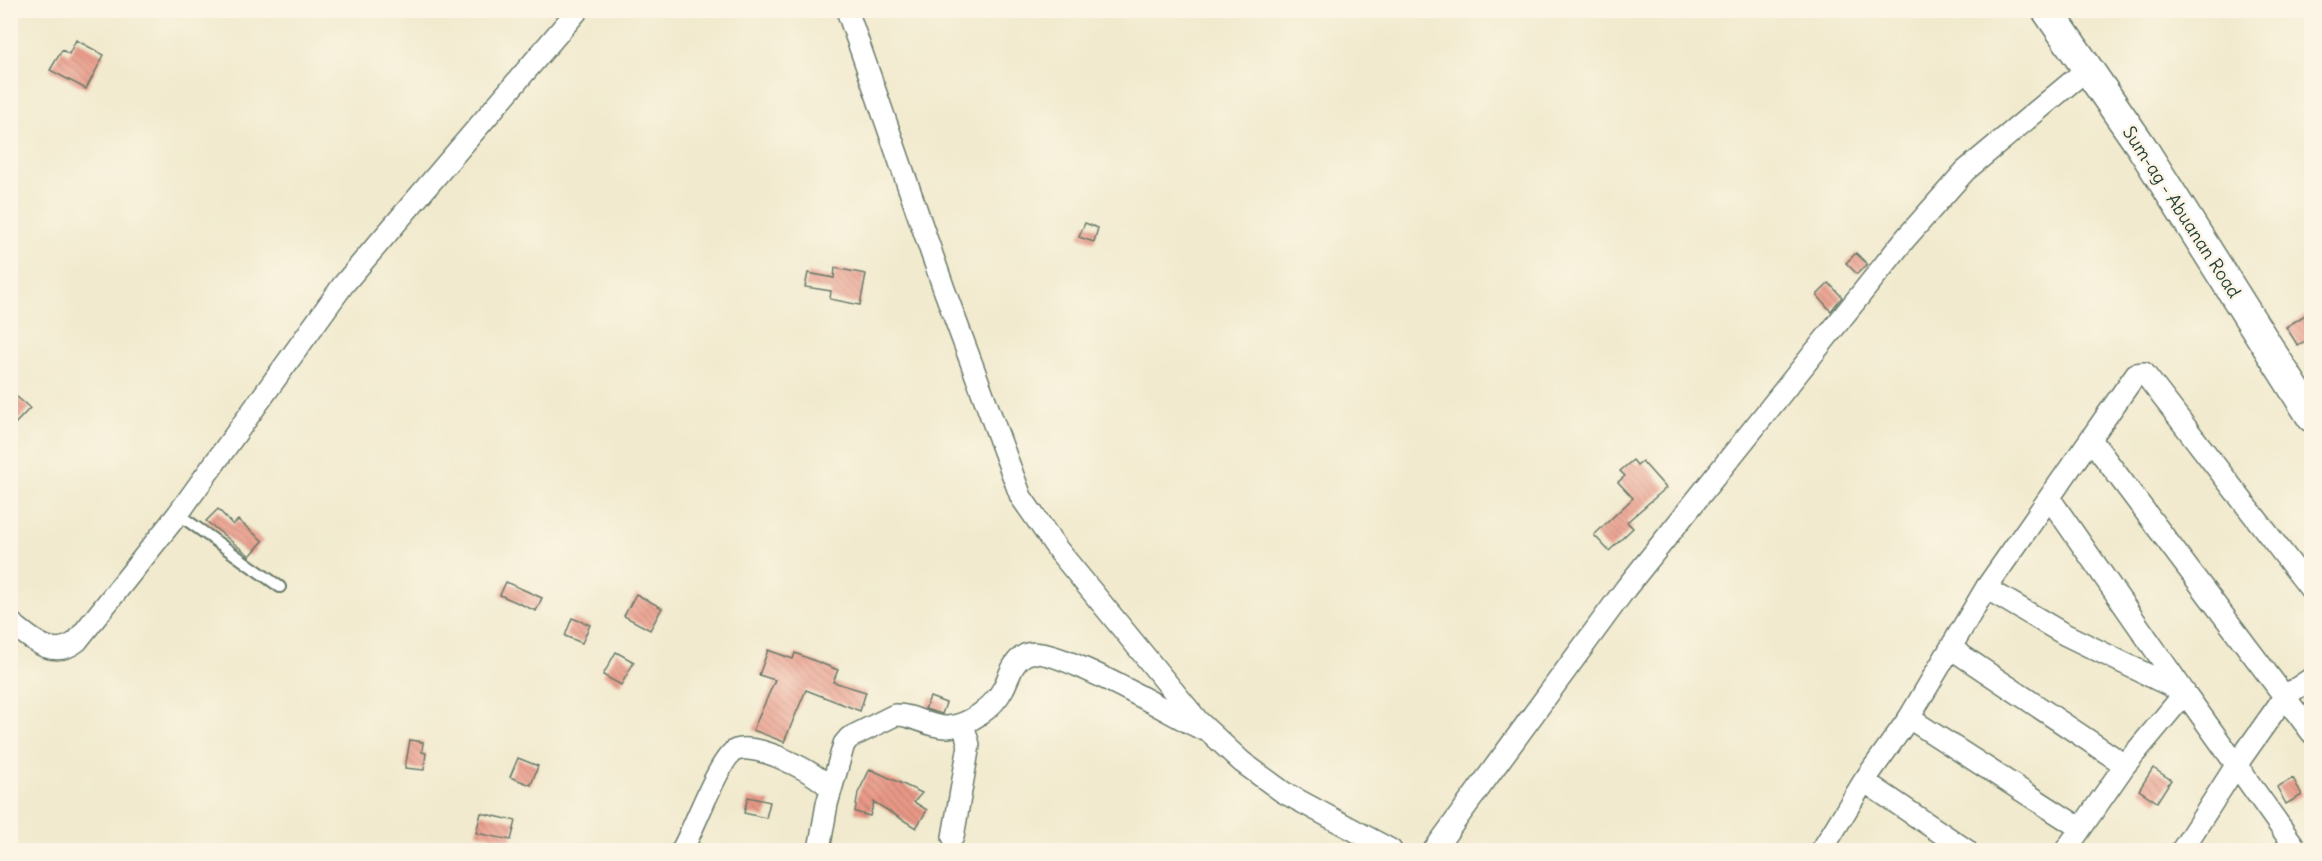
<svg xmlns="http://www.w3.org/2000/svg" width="2322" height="861" font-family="Delius,sans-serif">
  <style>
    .building { fill: url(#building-back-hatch) }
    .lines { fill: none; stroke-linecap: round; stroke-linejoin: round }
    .lane-casing { stroke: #687a6a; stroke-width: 14 }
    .street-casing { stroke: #687a6a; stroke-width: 24 }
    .secondary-casing { stroke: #687a6a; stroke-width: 33 }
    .lane { stroke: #fff; stroke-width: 10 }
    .street { stroke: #fff; stroke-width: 21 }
    .secondary { stroke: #fff; stroke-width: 30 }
    .labels { text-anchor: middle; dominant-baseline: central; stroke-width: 5; stroke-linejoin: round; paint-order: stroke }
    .street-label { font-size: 18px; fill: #1f3d34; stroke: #fcf5e5 }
  </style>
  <defs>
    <pattern id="building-back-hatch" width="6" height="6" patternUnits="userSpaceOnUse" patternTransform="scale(1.5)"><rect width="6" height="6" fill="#ea9987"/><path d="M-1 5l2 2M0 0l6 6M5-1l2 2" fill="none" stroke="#bd7e6f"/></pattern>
  </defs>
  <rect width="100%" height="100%" fill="#fcf5e5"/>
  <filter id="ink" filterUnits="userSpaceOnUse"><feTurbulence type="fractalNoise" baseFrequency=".0167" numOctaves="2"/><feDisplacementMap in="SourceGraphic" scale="12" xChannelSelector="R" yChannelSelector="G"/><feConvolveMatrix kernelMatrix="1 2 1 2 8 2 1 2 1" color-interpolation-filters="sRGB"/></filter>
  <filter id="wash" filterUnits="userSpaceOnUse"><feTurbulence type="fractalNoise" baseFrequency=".008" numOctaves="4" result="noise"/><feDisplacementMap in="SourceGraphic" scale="24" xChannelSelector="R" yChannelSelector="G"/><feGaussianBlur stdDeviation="1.35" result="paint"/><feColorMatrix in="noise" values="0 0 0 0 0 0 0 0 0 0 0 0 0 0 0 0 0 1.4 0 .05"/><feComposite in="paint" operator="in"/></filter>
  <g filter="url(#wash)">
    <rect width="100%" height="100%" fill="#f1eace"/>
    <g id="blocks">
      <path class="building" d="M76,40L104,55L86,89L50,70L62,50L69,54Z
        M1085,223L1098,228L1094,242L1079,237Z
        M1856,253L1867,264L1857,274L1846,263Z
        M835,268L866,274L860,305L830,299L831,291L805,287L808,273L834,278Z
        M1829,283L1842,297L1831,311L1817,295Z
        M2305,315L2312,325V338L2298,346L2286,327Z
        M10,391L30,408L10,429Z
        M1633,460L1637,465L1642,461L1666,488L1627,522L1633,528L1609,551L1594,535L1633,498L1618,482L1625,476L1620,471Z
        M218,509L233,525L238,520L263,541L250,556L206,521Z
        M506,582L542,598L536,611L500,595Z
        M636,594L662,608L650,630L624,616Z
        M572,618L590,625L582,643L565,636Z
        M768,650L793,659L795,653L838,670L833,682L866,692L860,711L806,690L784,742L753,730L775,680L759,675Z
        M616,652L634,662L621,685L603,675Z
        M930,697L946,703L942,714L925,709Z
        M410,740L423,742L422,752L426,753L424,770L405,768Z
        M518,758L538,766L531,785L510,777Z
        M2153,768L2171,780L2157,802L2139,790Z
        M870,769L922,793L914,802L927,810L916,828L874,802L870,816L855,812L858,793Z
        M2293,778L2302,795L2286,804L2277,787Z
        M748,797L770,802L766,818L744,813Z
        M481,813L516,821L511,840L476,833Z"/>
    </g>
  </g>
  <g filter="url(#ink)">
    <use href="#blocks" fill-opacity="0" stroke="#687a6a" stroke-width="1.5"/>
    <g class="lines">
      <g class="lane-casing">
        <path id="lane" d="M178,514L280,587"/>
      </g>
      <g class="street-casing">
        <path id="street" d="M847,10L944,289L1021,497L1058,550L1198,721L1242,762L1283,792L1391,850
          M2092,441L2312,733
          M2050,499L2185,693L2125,765L2066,850
          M1986,588L2064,634L2185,693L2297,850
          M10,622C31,638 52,661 77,641L178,514L343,285L578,10
          M1952,649L2125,765
          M1909,718L2080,828
          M1864,781L1966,850
          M953,837L969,745L963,724
          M682,850C693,831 720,756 736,750C748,746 765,752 776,756C795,764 817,774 831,789
          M819,850L827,804L844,744L849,738L895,715C913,714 930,728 948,727C969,725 993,708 1003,689C1009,678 1012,662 1025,655C1050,641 1170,714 1200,728
          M1434,850L1626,588L1905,239L1965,171L2087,69
          M1822,850L1864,781L1909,718L1986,588L2136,374L2144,373L2312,591
          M2182,850L2237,764L2285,696L2312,678"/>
      </g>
      <g class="secondary-casing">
        <path id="secondary" d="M2047,10L2141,146L2312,417"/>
      </g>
      <use href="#lane" class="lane"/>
      <use href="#street" class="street"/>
      <use href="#secondary" class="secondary"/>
    </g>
  </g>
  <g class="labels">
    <g class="street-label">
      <text transform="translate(2182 212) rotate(57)">Sum-ag - Abuanan Road</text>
    </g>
  </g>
  <rect width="2322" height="861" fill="none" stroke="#fcf5e5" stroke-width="36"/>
</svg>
